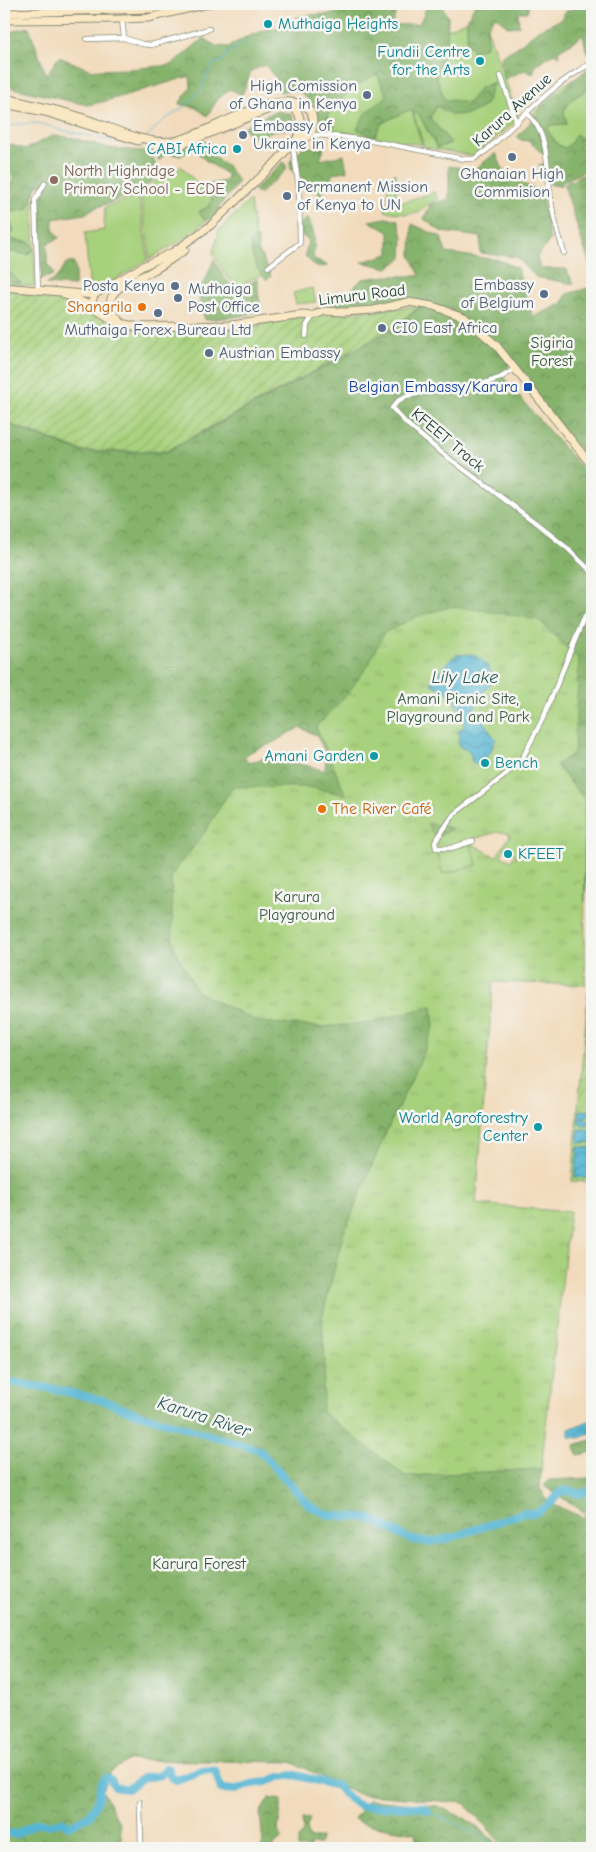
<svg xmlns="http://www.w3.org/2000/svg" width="596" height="1852" font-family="'Comic Neue',sans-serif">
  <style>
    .grass { fill: #a8d17d; stroke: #648758 }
    .forest { fill: url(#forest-crowns); stroke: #527850; fill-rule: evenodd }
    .park { fill: url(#park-tufts); stroke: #648758; fill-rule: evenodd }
    .garden { fill: url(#garden-furrows); stroke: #648758 }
    .water { fill: url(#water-waves); stroke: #3a7a84 }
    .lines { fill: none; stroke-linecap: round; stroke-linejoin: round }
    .stream { stroke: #55b6d3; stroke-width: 1 }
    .river { stroke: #55b6d3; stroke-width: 8 }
    .street-casing { stroke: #888c78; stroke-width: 6 }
    .secondary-casing { stroke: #888c78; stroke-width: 9 }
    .street { stroke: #fff; stroke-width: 4.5 }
    .secondary { stroke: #fae7c3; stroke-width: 7 }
    .culture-dot { fill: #0f9aa8; stroke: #f6f6f2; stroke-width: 2 }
    .service-dot { fill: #5c6f8a; stroke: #f6f6f2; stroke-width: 2 }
    .education-dot { fill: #8d6e63; stroke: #f6f6f2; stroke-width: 2 }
    .food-dot { fill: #e8710a; stroke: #f6f6f2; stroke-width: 2 }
    .transit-dot { fill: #1a4fb4; stroke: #f6f6f2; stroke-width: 2 }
    .labels { text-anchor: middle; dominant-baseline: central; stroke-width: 5; stroke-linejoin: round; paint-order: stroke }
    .culture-label { font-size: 16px; fill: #0d838f; stroke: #f6f6f2; text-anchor: end }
    .service-label { font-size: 16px; fill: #4e5e75; stroke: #f6f6f2; text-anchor: start }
    .street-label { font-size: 16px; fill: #1f3d34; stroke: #f6f6f2 }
    .education-label { font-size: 16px; fill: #785e54; stroke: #f6f6f2; text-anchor: start }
    .food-label { font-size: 16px; fill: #c56008; stroke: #f6f6f2; text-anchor: end }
    .park-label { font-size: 16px; fill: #3a5b43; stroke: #f6f6f2 }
    .transit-label { font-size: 16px; fill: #164399; stroke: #f6f6f2; text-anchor: end }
    .water-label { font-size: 18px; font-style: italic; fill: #2c5b5c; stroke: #f6f6f2 }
  </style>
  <defs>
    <pattern id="forest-crowns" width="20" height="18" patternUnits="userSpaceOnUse" patternTransform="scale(1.25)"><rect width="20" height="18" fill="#86b36c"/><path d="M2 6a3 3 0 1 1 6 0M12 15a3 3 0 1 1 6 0" fill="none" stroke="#6d935a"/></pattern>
    <pattern id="park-tufts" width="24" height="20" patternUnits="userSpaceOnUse" patternTransform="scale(1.25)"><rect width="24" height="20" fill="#a8d17d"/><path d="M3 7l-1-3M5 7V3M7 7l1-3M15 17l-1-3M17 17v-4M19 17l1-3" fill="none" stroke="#90b46d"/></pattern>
    <pattern id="garden-furrows" width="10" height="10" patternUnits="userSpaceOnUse" patternTransform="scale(1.25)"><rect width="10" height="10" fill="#a8d17d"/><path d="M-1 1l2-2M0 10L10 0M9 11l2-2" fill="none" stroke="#90b46d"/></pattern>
    <pattern id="water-waves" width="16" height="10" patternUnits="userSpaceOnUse" patternTransform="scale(1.25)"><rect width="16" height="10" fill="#55b6d3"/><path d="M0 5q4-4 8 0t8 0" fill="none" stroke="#4695ac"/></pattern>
  </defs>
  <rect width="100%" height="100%" fill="#f6f6f2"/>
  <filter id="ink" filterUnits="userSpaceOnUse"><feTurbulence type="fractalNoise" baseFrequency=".02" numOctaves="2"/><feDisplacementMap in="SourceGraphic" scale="10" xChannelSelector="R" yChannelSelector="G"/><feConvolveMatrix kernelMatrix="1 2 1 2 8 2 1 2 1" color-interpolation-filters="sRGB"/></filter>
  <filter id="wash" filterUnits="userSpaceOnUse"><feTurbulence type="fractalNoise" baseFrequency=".0096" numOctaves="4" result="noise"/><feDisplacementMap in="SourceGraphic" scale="20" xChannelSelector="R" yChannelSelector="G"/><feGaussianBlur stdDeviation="1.12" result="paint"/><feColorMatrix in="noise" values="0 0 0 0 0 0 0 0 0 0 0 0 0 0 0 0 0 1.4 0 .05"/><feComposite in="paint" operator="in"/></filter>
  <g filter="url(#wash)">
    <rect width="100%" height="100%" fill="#f2dbbc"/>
    <path class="grass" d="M482,14L519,119L473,156L424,147L403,80L422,145L324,129L325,72L394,52Z
      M592,69V164L547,140L533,113L564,85Z
      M4,163H33L35,283L34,286L4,284Z
      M181,166L221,209L180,241L150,259L141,194L162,176Z
      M395,173L401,188L395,192L400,203L435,192L438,200L427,205L419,213L405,214L385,211L388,199V180Z
      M139,195L148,260L99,289L90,292L85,233L104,230L105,207Z
      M250,200L257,253L267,272L238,286L226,276L213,253L219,230Z
      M312,288L316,302L296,304L293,293Z
      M471,844L477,865L443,875L437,853Z"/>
    <path class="forest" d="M341,4H380L396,12L392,25L419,24L428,5L441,4L448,17L447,40L436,75L444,99L468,103L480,88L494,82L485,106L469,114L452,115L437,106L430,118L451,143L437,148L419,115L409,110L382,123L374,137L357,129L365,114L387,96L377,74C352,87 344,94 327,116L335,126L321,127L316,107L297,89L280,92L275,77L265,65L251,71L242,95L230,89L218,99L207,116L197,108L179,104L191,87L190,76L106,101L87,105L4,86V43L13,31L29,27L46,75L59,57L91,70L130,69L171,65L204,38L216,46L228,47L244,38L266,30L285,26C295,12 319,15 335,14Z
      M475,4H529L527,12H518L519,26L509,27L495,16L487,27V45L486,47L472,51L471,46H467V21Z
      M584,4H592V51L587,54L583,35L558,51L560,56L554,53L536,64L533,74L525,70L504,79L501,56L516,48L538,30L560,20L565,12Z
      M590,67L592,70V86L571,100L564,111L567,124L550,125L548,131L558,145L565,148L570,144L576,134L584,140L579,149H586L592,143V167L565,181L560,186L552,185L538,176L540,164L544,165L546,157L529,141L521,140L517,137L537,115L542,107Z
      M278,111L292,114L295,129L275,130L253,138L243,128L253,121Z
      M54,135L74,138L108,148L151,152L159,175L139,192L92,209L85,214L53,219V228L59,238L47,244V264L51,268L54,275L41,279L42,212L39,201L48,187L38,184L28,209L15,212L4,210V190L11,187L16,178L9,172L4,171V143L26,149Z
      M191,138L206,142L210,154L227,166L238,181C232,194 218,202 216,216L205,221L199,212L209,206L215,192L209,184L226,181L228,175L205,160L193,148L181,156L166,153L159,161L155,150Z
      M303,147L324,148L320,160L344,155L347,171L333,173L332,179L320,195L305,180L291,170L290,161Z
      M496,153L503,170L515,180L541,192L550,240L537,257L540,269H566L574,284L536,277L517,257L480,253L481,237L442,232L424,219L430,205L449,199V166L474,170Z
      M283,162L286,165V170L259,194L254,190Z
      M592,170V272L564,185Z
      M307,217C315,231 316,243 313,258L328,266L316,267L305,256L308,240L295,230Z
      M386,218L398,220L403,237L402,258L388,268L362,262L389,254V232L369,221Z
      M7,223H11L14,231L9,238L14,240L30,242L34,249L28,255L14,252L4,253V247L6,246L4,244V226Z
      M412,224L441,237L446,253L499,260L517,268L533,317L562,304L567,294L592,287V466L510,363L481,334L509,364L505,377L507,383L592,480V788L585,902L584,799L546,752L468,821L435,838L232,787L205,832L173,945L197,992L259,1022L320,1027L367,1023L432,1005L434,1026L422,1057L384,1137L343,1235L322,1318L325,1361L405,1476L541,1469L540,1488L549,1503L592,1521V1848H515L503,1845L464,1803L359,1794L291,1762L129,1760L110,1772L103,1791L120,1825L122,1848H4V423L82,452H166L387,333L423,305L397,303L366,309L312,310L340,301L362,279L387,276H420L411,255ZM301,728L316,735L326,753L325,771L309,766L265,758L248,763L244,757C253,748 266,747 276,741C285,736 290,731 301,728Z
      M258,237V249L271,276L267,280C254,267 253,259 250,242Z
      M214,259L224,278L237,290L258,279V292L261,310L243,316L205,320L197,292L206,279Z
      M66,263H74L76,272L74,286L46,284C56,280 61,273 66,263Z
      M4,267L21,283L4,281Z
      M592,1440V1452L578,1455L574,1445Z
      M592,1478V1509L584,1512L544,1486L549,1480Z
      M269,1798L282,1800L278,1831L282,1837L272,1848H260L263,1844L260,1813Z
      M368,1800L437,1806L466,1819L504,1848H485L481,1845L476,1848H417L415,1833L365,1824L354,1819Z
      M310,1818L307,1827L309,1838H321L320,1844H309L311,1848H298V1839L303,1832L302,1819Z"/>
    <path class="park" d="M453,606L537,619L579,659L574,753L556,765L584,799L585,985L493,982L476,1204L570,1212L541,1469L405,1476L322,1412L325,1361L322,1318L343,1235L384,1137L422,1057L434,1026L432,1006L367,1023L320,1027L259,1022L197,992L173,945L171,876L205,832L232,787H309L346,795L316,727L348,693L367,667L384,633L415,617ZM427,823L452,828V829L435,838ZM498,832L508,833L510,836L496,857L474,845L473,841L476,838ZM471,844L477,865L443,874L437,853ZM505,848L515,854L511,861L501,856Z"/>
    <path class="garden" d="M4,290L53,298L81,306L119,327L153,330L209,331L249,327L292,318L421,306L386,332L166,451H82L4,422Z
      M592,988V1182L572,1181L588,993Z"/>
    <path class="water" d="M472,654C485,661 490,667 494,681C483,691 477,699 473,713C485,718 487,730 496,739L490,753L478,765L471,761V755L467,750L460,747L458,741L460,736L458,730L463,728L464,721L457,720L453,713L461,710L459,707L446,691L431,684L450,660L457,655Z
      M580,1110L592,1111V1116H585V1120H592V1125L579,1124Z
      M579,1129L592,1130V1143L578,1142Z
      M578,1147L591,1148L589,1178L575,1177Z
      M589,1421L592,1422V1432L580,1438L569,1437V1429Z"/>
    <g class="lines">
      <path class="stream" d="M4,127C24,123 39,120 59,130L125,143L135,145L137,144
        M146,137L163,121L188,104L201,89L212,65L223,60L227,53L248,41
        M428,1811C452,1824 477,1830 497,1848"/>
      <path class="river" d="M4,1381L54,1389L105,1401L129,1411L259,1450L310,1506L328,1515L368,1518L412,1540L430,1542L450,1538L523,1513H536L551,1503L561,1491H573L577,1494L587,1492L592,1489
        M4,1833L17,1834L38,1822L49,1825L62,1821L68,1826L89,1816L98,1800L101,1784L106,1777L110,1779L115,1787L128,1789C132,1786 137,1781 141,1779C151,1773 159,1782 166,1768L169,1769L170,1776L176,1780L201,1771L212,1770L215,1771L221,1789L236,1790L251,1784L266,1782L280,1777L295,1775L338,1786L349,1799L360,1806L424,1807L428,1811"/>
    </g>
  </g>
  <g filter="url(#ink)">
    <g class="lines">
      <g class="street-casing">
        <path id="street" d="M122,19L124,38
          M87,39L124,38L142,44L151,45L209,29
          M501,76L517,123
          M527,113C551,136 546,170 551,200C553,218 559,235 564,253
          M311,135C362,136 414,150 465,159H474L487,150C521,119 552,84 592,63
          M268,267L300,243L299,188L293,148
          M38,291L35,200L45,183
          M306,336L307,325L313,316
          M515,369L500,378L473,387H457L406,396L398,401L392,408L407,424L438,450L536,523L567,548L592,572
          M473,841L451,848H436L435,842L454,814L504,776L523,757L544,716L582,623L592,603
          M588,1517L592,1521
          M140,1802L141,1848
          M307,1848H308"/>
      </g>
      <g class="secondary-casing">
        <path id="secondary" d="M4,13L150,9L180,4
          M4,20L122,19L148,18L208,4
          M4,97C28,104 54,109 78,116C108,125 142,145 173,141C206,137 281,81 310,110C313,116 313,119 313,125C312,139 306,135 296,145
          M4,104L45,112L138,141
          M285,106C307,110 296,123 304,135
          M302,131L294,142L274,164L211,225L173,252L143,266L94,295L92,302L96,310L116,322L138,327L231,325L303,315L313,316L324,311L344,312L374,310L408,302L433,306L464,317L496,345L592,466
          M150,145L168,147L181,145L274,107
          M4,287L94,295
          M65,295L92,306
          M121,322C117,319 115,315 112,310C102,288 139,279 152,271C164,265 174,257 185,250"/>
      </g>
      <use href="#street" class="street"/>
      <use href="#secondary" class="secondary"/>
    </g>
  </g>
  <g class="culture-dot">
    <circle cx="268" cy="24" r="5"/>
    <circle cx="480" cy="61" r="5"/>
    <circle cx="237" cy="149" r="5"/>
    <circle cx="374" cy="756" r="5"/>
    <circle cx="485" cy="763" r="5"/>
    <circle cx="508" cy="854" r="5"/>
    <circle cx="538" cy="1127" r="5"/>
  </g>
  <g class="service-dot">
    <circle cx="367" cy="95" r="5"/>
    <circle cx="243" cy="135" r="5"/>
    <circle cx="512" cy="157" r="5"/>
    <circle cx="287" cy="196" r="5"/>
    <circle cx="175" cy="286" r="5"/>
    <circle cx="544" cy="294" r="5"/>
    <circle cx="178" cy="298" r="5"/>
    <circle cx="158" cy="313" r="5"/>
    <circle cx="382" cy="328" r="5"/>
    <circle cx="209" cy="353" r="5"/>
  </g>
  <circle class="education-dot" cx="54" cy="180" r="5"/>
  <g class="food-dot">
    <circle cx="142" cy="307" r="5"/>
    <circle cx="322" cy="809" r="5"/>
  </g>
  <rect class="transit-dot" x="523" y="382" width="10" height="10" rx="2.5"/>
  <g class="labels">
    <g class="culture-label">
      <text x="278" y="24" text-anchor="start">Muthaiga Heights</text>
      <text x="470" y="52">Fundii Centre<tspan x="470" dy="18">for the Arts</tspan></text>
      <text x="227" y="149">CABI Africa</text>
      <text x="364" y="756">Amani Garden</text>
      <text x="495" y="763" text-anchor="start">Bench</text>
      <text x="518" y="854" text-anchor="start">KFEET</text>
      <text x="528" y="1118">World Agroforestry<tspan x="528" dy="18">Center</tspan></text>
    </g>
    <g class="service-label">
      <text x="357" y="86" text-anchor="end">High Comission<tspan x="357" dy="18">of Ghana in Kenya</tspan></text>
      <text x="253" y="126">Embassy of<tspan x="253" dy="18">Ukraine in Kenya</tspan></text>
      <text x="512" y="174" text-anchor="middle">Ghanaian High<tspan x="512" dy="18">Commision</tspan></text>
      <text x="297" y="187">Permanent Mission<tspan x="297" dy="18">of Kenya to UN</tspan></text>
      <text x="534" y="285" text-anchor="end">Embassy<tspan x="534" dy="18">of Belgium</tspan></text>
      <text x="165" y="286" text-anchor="end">Posta Kenya</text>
      <text x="188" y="289">Muthaiga<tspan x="188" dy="18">Post Office</tspan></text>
      <text x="392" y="328">CIO East Africa</text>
      <text x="158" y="330" text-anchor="middle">Muthaiga Forex Bureau Ltd</text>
      <text x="219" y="353">Austrian Embassy</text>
    </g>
    <g class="street-label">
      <text transform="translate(512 110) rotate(-42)">Karura Avenue</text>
      <text transform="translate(362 295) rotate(-7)">Limuru Road</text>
      <text transform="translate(448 440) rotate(40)">KFEET Track</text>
    </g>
    <g class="education-label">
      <text x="64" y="171">North Highridge<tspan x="64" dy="18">Primary School - ECDE</tspan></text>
    </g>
    <g class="food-label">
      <text x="132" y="307">Shangrila</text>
      <text x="332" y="809" text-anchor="start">The River Café</text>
    </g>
    <g class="park-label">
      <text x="552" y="343">Sigiria<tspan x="552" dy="18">Forest</tspan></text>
      <text x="458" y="699">Amani Picnic Site,<tspan x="458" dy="18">Playground and Park</tspan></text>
      <text x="297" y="897">Karura<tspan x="297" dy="18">Playground</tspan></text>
      <text x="199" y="1564">Karura Forest</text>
    </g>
    <g class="transit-label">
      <text x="518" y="387">Belgian Embassy/Karura</text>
    </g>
    <g class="water-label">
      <text x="465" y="677">Lily Lake</text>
      <text transform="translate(204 1417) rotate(18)">Karura River</text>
    </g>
  </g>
  <rect width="596" height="1852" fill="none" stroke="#f6f6f2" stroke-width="20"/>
</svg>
